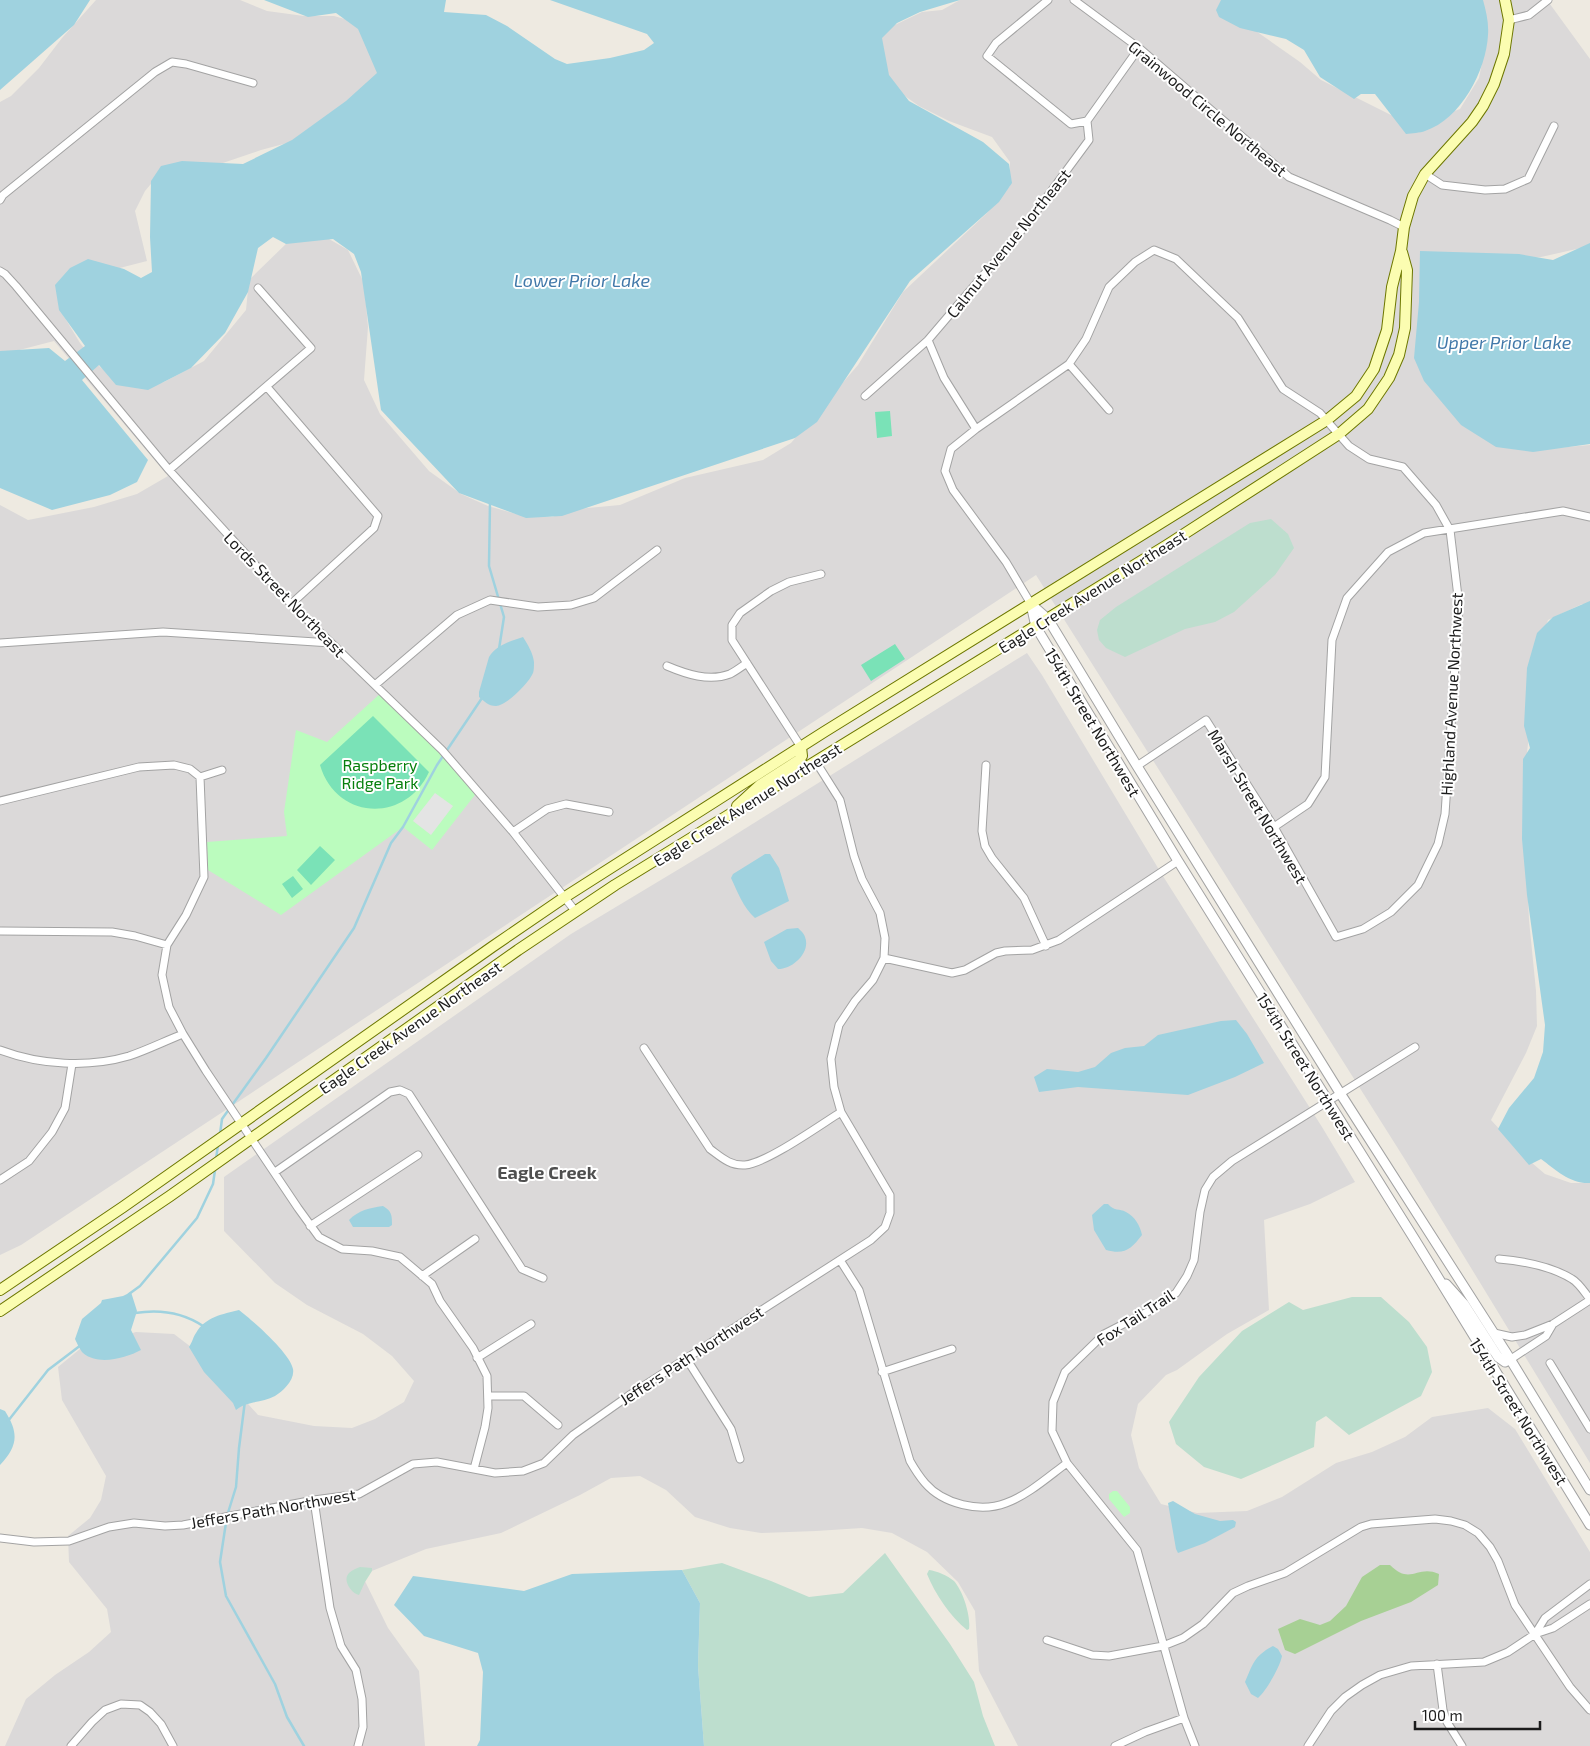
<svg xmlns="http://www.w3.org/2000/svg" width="1590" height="1746" font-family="'Exo 2',sans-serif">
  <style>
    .residential { fill: #dbd9d9 }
    .forest { fill: #a7d094 }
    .wetland { fill: #bddece }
    .park { fill: #bbfcbe }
    .pitch { fill: #7ae2b7 }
    .parking { fill: #e4e4e4 }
    .water { fill: #9fd2df }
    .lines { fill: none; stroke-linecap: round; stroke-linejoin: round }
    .stream { stroke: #9fd2df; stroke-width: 2.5 }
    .minor-casing { stroke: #a3a3a3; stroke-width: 9 }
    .tertiary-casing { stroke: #a3a3a3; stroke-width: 11 }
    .secondary-casing { stroke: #6d7700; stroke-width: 12 }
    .minor { stroke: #fff; stroke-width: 7 }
    .tertiary { stroke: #fff; stroke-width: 9 }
    .secondary { stroke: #fbfdb1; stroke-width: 10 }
    .labels { text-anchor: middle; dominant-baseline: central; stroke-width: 4; stroke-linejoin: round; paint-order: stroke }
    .street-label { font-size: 16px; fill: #1c1c1c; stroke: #fff }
    .park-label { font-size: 16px; fill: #067f0c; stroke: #fff }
    .water-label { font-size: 18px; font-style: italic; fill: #4178a9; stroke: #fff }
    .neighbourhood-label { font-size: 18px; font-weight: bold; fill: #4f4f4f; stroke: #fff }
  </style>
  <rect width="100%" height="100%" fill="#eeeae1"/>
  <path class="residential" d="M96,0H240L267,11L304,16H334L359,23L383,74L365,109L291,142L261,150L214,166L161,172L145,191L135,211L147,261L57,284L59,308L80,343L100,367L121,383L144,388L164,382L204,361L246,310L249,280L290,240L322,235L348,250L364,283L368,327L364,380L380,414L429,471L461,494L488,506L520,515L552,517L577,509L620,505L685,478L763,460L791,443L858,365L903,292L986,214L1010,186V162L992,137L949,121L919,106L895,89L878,51V33L922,12L942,10L960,0H1233L1253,29L1300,62L1321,80L1391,115L1418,119L1444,115L1460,109L1479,78L1482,63L1479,0H1547L1590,59V246L1541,257L1483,261L1533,450L1590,445V604H1582L1548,620L1539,644L1523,789L1529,920L1536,991L1537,1026L1526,1053L1491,1120L1525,1157L1545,1174L1571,1183H1590V1463L1404,1158L1036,575L21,1245L0,1255V505L28,520L94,507L137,494L168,476L54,341L0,355V102L11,96L39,68L62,38Z
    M1027,653L1042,675L1161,873L1322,1127L1355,1182L1310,1204L1264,1220L1269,1310L1227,1334L1177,1370L1166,1375L1138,1404L1131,1435L1139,1468L1161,1504L1197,1513L1247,1511L1282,1497L1336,1463L1372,1452L1405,1437L1432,1417L1488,1408L1515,1429L1590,1552V1746H1018L979,1671L975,1611L958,1582L927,1552L892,1533L862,1528L816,1531L761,1533L730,1528L695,1517L666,1490L640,1476L611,1478L580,1495L501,1533L426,1549L362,1575L388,1628L419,1671L425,1746H5L26,1699L55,1675L89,1652L111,1632L107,1609L69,1562L68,1536L90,1518L101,1500L106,1476L62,1400L58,1367L80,1349L136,1332L174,1334L208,1360L258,1415L314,1426L352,1428L375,1419L404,1402L414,1381L392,1356L363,1334L307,1305L275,1283L224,1231V1177L571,934L714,848Z"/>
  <path class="forest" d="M1380,1565H1390C1411,1586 1417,1564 1439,1574L1438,1585L1411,1602L1361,1621L1295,1654L1285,1650L1278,1629L1300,1619L1320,1625L1330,1621L1346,1606L1362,1577Z"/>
  <path class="wetland" d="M1271,519L1288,534L1294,548L1275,575L1234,612L1215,622L1185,629L1125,657L1106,648L1099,640L1097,630L1100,620L1116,607L1250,523Z
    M1352,1297H1381L1409,1322L1427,1347L1432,1372L1421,1396L1349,1435L1326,1416L1316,1422L1314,1447L1241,1479L1204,1467L1176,1444L1169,1422L1199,1377L1242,1331L1289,1302L1303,1310Z
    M885,1553L950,1644L974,1682L983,1716L995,1746H704L698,1666L700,1603L682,1570L722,1563L771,1581L809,1597L843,1593Z
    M360,1567L372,1568V1571L365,1582L359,1595C351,1593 342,1580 349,1573C352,1570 357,1568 360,1567Z
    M929,1570C937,1571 948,1576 954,1581C963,1591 971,1616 969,1629L967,1630C950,1616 935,1594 927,1574Z"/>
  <path class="park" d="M382,692L478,791L432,850L403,827L281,915L208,870L207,842L287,836L284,812L296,730L327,742Z
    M1113,1491H1117L1130,1507V1513L1124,1517L1109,1499V1494Z"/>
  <path class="pitch" d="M890,411L892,436L877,438L875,412Z
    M895,644L905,659L871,681L861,665Z
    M373,716L429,772C405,824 336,820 320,765Z
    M320,846L335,860L311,885L297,870Z
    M293,876L303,889L292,898L282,884Z"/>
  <path class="parking" d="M435,793L453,806L431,835L413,821Z"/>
  <path class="water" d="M0,0H90L74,25L0,90Z
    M264,0H446L444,12L486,15L507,26L555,59L567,64L610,58L644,50L654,43L647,34L550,0H960L920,12L897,23L882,38L889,75L909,101L983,142L1009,164L1012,183L999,202L910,281L817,422L795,438L562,516L526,518L459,493L381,410L361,272L354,254L333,239L286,244L273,237L258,248L248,292L225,333L191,368L148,390L116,385L99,365L82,380L148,460L137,482L110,495L52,510L0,488V351L49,348L65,361L85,346L59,310L55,285L70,268L88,259L124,269L141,278L152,272L150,237L151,181L161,166L182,161L243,164L292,140L346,101L377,73L358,29L336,13L308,17Z
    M1221,0H1483C1486,11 1489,23 1488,35C1486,71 1461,119 1425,131C1420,133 1412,133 1406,134L1375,94H1361L1354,99L1320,77L1304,50L1286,39L1240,28L1219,17L1216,10Z
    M1590,243V444L1533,452L1496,447L1461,425L1424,381L1414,358L1419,302L1420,251L1519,254L1553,260Z
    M1590,601V1183C1570,1184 1556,1170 1541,1159L1529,1165L1498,1129L1509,1108L1534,1078L1543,1052L1545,1025L1527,895L1522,839L1523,759L1530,748L1524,726L1527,668L1537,633L1553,617Z
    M523,637C528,645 533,653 534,662C534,665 534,671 533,673C529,683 506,706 496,706C488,706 484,701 479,697V692L489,657C496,645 511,641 523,637Z
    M765,854H770L779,868L789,901L755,918C743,907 738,893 731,878L733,874Z
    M798,928C800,930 804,933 805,937C811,952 793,969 778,969L771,961L764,942L787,929Z
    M1236,1020L1247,1034L1264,1063L1235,1077L1188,1095L1078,1087L1039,1092L1034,1077L1047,1069L1078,1072L1095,1067L1111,1053L1125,1048L1144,1046L1158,1035L1221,1021Z
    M1104,1204H1108C1115,1212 1119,1208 1126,1212C1135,1217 1140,1225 1142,1235C1131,1249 1125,1255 1106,1250L1094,1230L1092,1215Z
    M383,1206C392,1211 392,1216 392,1225L389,1227H353L349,1220C359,1210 369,1208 383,1206Z
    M131,1292L137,1311L131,1330L141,1350C126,1358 98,1366 83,1353C80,1350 77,1343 75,1339L82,1319L101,1303L102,1300L123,1296Z
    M239,1310C252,1320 290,1353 293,1369C295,1380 283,1391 275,1396C262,1403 246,1401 236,1410L233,1403L204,1372L189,1347C193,1341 193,1337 196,1333C205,1317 223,1314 239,1310Z
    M0,1409L5,1411C19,1433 18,1446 0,1465Z
    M1173,1501L1195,1514L1220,1521L1233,1520L1236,1522L1235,1527L1205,1543L1178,1553L1176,1549L1168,1503Z
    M682,1570L700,1603L698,1666L704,1746H477L480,1740L483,1672L478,1653L424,1636L394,1605L413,1576L524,1591L572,1574Z
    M1273,1646L1278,1649L1282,1656C1280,1667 1266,1691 1258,1698L1251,1694L1245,1682C1253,1664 1254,1656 1273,1646Z"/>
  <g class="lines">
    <path class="stream" d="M490,502L489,566L504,617L499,649
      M220,1134L222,1119L266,1058L354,928L391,843L403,827L437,765L482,698
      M216,1159L218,1145
      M129,1294L140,1286L197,1218L213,1184L215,1170
      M135,1313C160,1309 182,1312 203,1326
      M245,1401L239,1448L236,1487L227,1516L220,1562L226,1596L275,1684L287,1717L304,1746
      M8,1421L48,1370L81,1345"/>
    <g class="minor-casing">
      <path id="minor" d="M1048,0L996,43L987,56L1071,124L1087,121
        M1074,0L1139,48L1289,177L1390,220L1404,227
        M1509,20L1529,15L1548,0
        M1425,174L1442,185L1485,190L1505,189L1528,179L1554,126
        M0,200L3,195L155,72L172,62L186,64L253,83
        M0,271L5,274L16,286L169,470L291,604L442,750L513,832L576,912
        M928,340L944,378L976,429
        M1069,364L1109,410
        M267,387L378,516L374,528L291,604
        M865,396L928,340L1027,224L1089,140L1087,121L1139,48
        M169,470L311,348L258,288
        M1031,604L1006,562L953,490L945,471L951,449L976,429L1069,364L1086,339L1109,287L1135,262L1154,250L1176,259L1238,318L1283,389L1320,413L1349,446L1369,459L1403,467L1436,505L1450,530L1459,605L1445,814L1438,844L1418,885L1391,912L1363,929L1336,937L1274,827L1206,720L1137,766
        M0,643L163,632L331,643
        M667,666C686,674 709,682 730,674C736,671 741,667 747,663
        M375,685L457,615L490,600L538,607L571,605L594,598L657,550
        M801,747L732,640V625L740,613L771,591L789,582L821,574
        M986,765L982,831L985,846L992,858L1024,898L1046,946
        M200,777L204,877L186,915L167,945L162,975L169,1007L183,1034L206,1071L298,1208L319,1237L342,1249L372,1251L400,1257L432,1284L440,1301L473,1348L487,1376L488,1408L485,1427L474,1469
        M0,801L139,767L174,765L190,769L200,777L222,770
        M1274,827L1308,804L1325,777L1332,640L1347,598L1388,552L1424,533L1563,511L1590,517
        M513,832L547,809L566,804L609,812
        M0,931L112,932L135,936L167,945
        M884,958L952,973L965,970L996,953L1005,951L1032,950L1059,940L1178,861
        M644,1048L710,1149C721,1157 730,1166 745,1165C767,1163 820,1125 841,1112
        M0,1050C40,1065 88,1068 129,1056C147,1050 165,1041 183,1034
        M275,1172L390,1092L400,1090L409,1094L522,1269L543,1278
        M0,1180L29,1161L52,1132L65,1108L72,1064
        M310,1226L418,1155
        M1499,1259C1523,1261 1551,1266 1572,1279C1579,1283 1585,1293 1590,1299
        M840,1260L859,1290L910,1461C914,1468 919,1476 925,1483C943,1504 980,1513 1006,1503C1028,1495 1048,1477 1067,1463
        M422,1276L475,1239
        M1494,1333L1512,1337L1525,1335L1553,1324L1590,1300
        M477,1358L531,1324
        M686,1358L731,1429L740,1459
        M1511,1359L1546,1336L1553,1324
        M1550,1363L1590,1429
        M882,1372L952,1349
        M488,1396H524L558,1425
        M314,1500L330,1608L341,1646L356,1670L362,1699L363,1727L358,1746
        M0,1538L34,1542L69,1541L109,1527L134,1523L165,1526L183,1525L314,1500L359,1494L413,1464L437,1462L495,1473L523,1471L544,1463L573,1435L634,1392L871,1240L885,1227L890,1213V1195L841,1112L834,1087L831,1059L839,1025L855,1001L873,980L884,958L885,938L880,913L862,879L854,856L840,800L816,762
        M1535,1634L1545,1618L1590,1584
        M1047,1640L1092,1655L1109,1656L1163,1646L1183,1638L1203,1624L1233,1593L1248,1586L1285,1573L1361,1527L1371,1524L1435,1519L1451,1521L1465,1525L1478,1533L1490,1547L1498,1561L1515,1605L1570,1687L1590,1710
        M1437,1664L1443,1710L1447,1722L1462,1746
        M71,1746L92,1722L105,1710L121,1704L140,1705L150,1712L161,1724L173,1746
        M1115,1746L1145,1732L1184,1718
        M1195,1746L1184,1718L1137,1550L1067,1463L1052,1431L1053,1402L1065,1372L1104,1334L1149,1311L1176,1293L1187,1276L1194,1260L1200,1212L1205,1190L1213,1177L1232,1161L1415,1047
        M1308,1746L1331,1711L1345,1697L1362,1685L1380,1675L1411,1666L1484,1662L1508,1652L1535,1634L1553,1628L1590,1604"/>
    </g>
    <g class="tertiary-casing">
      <path id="tertiary" d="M1031,604L1036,627L1178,861L1415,1240L1590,1525
        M1031,604L1048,619L1137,766L1340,1093L1507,1354L1590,1490
        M1446,1284L1464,1304L1498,1357L1505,1362L1511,1359"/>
    </g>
    <g class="secondary-casing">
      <path id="secondary" d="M737,806L760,785L799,760L802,756L801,747
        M0,1290L123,1207L492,947L565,897L824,732L1327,420L1356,396L1374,369L1387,330L1392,287L1401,251L1404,227L1413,196L1425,174L1472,122L1483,106L1494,84L1504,54L1509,20L1505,0
        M0,1311L170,1196L518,950L615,885L1167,545L1339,434L1368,409L1389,378L1399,355L1405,328L1407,270L1402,252"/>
    </g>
    <use href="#minor" class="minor"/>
    <use href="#tertiary" class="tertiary"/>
    <use href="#secondary" class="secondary"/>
  </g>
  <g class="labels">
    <g class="street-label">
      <text transform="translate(1208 108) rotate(40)">Grainwood Circle Northeast</text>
      <text transform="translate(1008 243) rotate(-51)">Calmut Avenue Northeast</text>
      <text transform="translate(1092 591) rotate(-32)">Eagle Creek Avenue Northeast</text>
      <text transform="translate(285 594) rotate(46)">Lords Street Northeast</text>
      <text transform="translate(1451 694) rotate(-87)">Highland Avenue Northwest</text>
      <text transform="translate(1093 722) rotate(59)">154th Street Northwest</text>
      <text transform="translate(747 804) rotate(-32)">Eagle Creek Avenue Northeast</text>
      <text transform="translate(1258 806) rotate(59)">Marsh Street Northwest</text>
      <text transform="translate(410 1027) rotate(-35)">Eagle Creek Avenue Northeast</text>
      <text transform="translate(1306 1066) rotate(58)">154th Street Northwest</text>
      <text transform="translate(1135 1317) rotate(-33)">Fox Tail Trail</text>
      <text transform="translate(691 1355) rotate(-33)">Jeffers Path Northwest</text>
      <text transform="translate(1519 1411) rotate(58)">154th Street Northwest</text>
      <text transform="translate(273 1508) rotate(-10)">Jeffers Path Northwest</text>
    </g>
    <g class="park-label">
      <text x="380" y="764">Raspberry<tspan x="380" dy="18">Ridge Park</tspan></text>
    </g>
    <g class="water-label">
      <text x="582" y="280">Lower Prior Lake</text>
      <text x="1504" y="342">Upper Prior Lake</text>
    </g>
    <g class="neighbourhood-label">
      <text x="547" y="1172">Eagle Creek</text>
    </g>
  </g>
  <path d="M1415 1721v8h125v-8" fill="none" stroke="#1c1c1c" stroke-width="2.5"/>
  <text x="1422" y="1721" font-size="15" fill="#1c1c1c" stroke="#ffffff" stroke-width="4" paint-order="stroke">100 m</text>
</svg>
